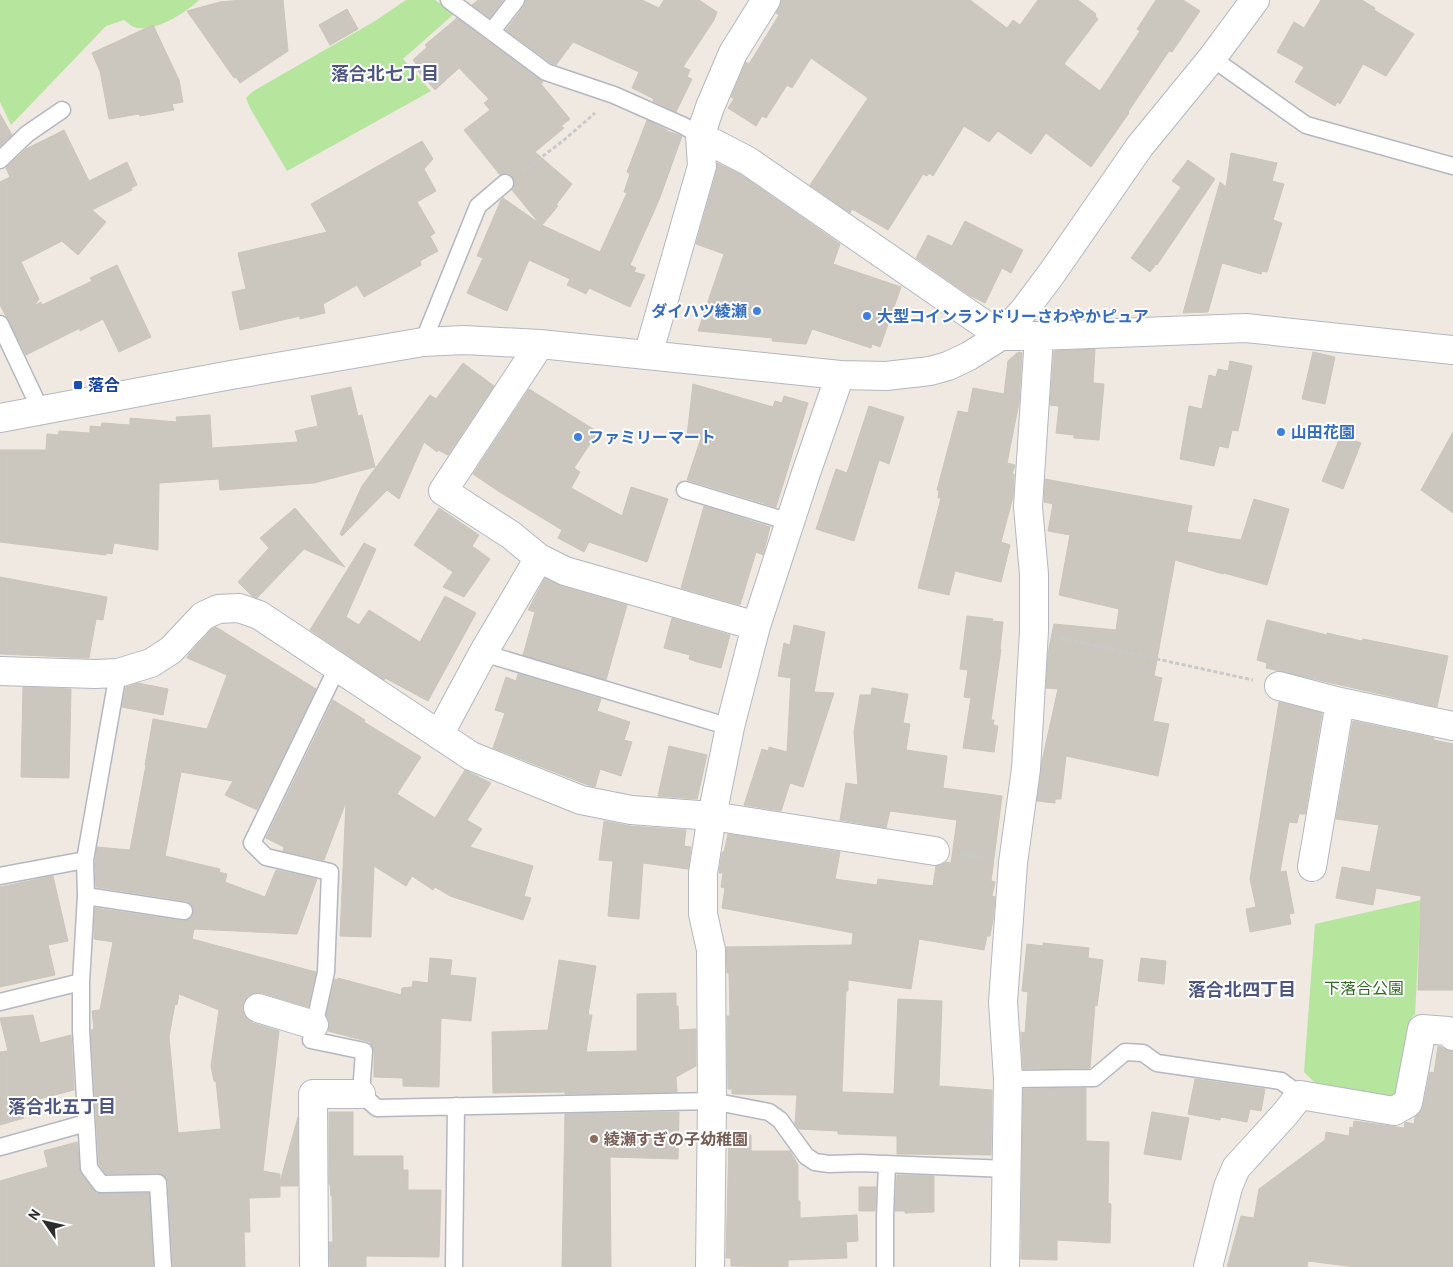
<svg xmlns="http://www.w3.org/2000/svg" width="1453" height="1267" font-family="'PT Sans','Noto Sans JP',sans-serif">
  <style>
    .green { fill: #b6e59e }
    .building { fill: #cbc7bf; stroke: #cbc5ba; fill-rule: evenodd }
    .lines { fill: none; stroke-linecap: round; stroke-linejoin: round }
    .service-casing { stroke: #b4b7c1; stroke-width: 19 }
    .minor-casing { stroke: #b4b7c1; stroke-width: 30 }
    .tertiary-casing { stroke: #b4b7c1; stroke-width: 30 }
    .path { stroke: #c9c9c9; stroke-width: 3; stroke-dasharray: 4 2.5; stroke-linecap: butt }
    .service { stroke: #fff; stroke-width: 16 }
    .minor { stroke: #fff; stroke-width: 28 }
    .tertiary { stroke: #fff; stroke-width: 28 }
    .shop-dot { fill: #3f7fe0; stroke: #fff; stroke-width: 2 }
    .transit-dot { fill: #1a4fb4; stroke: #fff; stroke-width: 2 }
    .education-dot { fill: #8d6e63; stroke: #fff; stroke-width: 2 }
    .labels { text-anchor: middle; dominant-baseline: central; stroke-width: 4; stroke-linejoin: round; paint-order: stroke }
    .shop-label { font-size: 16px; font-weight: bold; fill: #366cbe; stroke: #fff; text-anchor: start }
    .transit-label { font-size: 16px; font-weight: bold; fill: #164399; stroke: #fff; text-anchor: start }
    .park-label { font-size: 16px; fill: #2c6e1b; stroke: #fff }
    .education-label { font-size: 16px; font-weight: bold; fill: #785e54; stroke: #fff; text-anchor: start }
    .neighbourhood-label { font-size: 18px; font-weight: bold; fill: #4d5680; stroke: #fff }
  </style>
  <rect width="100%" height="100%" fill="#efe9e1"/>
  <path class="green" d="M0,0H199C185,13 157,31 138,28C133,28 128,23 124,20L106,26L11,125L0,102Z
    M406,0H435L455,13L403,59L431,91L287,171L250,108L246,98L252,92L375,21Z
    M1421,900L1415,1015L1412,1016L1399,1095L1389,1102L1321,1089L1304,1072L1315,924Z"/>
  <path class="building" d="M242,0H283L288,51L240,83L236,77L234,78L187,11L220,2Z
    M478,0H503L490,18L472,5Z
    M526,0H642L659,8L664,0H699L717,12L714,20L683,67L690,70L687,77L692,79L676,112L653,101L654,99L632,88L639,72L573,42L556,65L551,63L506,30L524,6Z
    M782,0H970L1007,28L1013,20L1020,25L1038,0H1078L1096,14L1095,16L1098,19L1064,64L1100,91L1140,31L1137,29L1156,0H1183L1200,11L1172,52L1169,51L1128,112L1129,113L1091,167L1046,133L1031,154L998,131L989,142L964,126L933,176L929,173L927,176L923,174L888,230L852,209L850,213L810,185L868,98L811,58L792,88L787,85L766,118L762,116L756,126L728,108L734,99L731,97L746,62L749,64L779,15L776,13Z
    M1321,0H1362L1375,8L1374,10L1414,34L1386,76L1363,64L1340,104L1337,102L1335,106L1295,82L1304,67L1277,52L1294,22L1304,28Z
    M347,9L358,29L330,45L319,25Z
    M457,18L543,82L541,84L570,119L561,126L564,128L535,152L572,184L556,205L558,206L542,225L544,226L600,252L627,193L624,192L630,174L627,172L647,120L667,130V131L682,136L659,200L630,265L636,268L634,272L645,275L630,307L589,288L586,294L567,285L570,279L529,260L507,311L467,293L483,258L477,256L501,200L503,198L539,223L512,190L515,182L513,177L508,173L500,175L464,130L490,110L484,103L489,99L459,68L435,90L418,71L420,69L413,60L427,47L425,45Z
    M153,25L179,80L183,102L172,104L174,110L140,116L139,114L109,119L100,71L92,53Z
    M0,114L12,135L0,146Z
    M64,130L89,181L127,162L137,185L131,188L132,190L92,210L106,222L78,255L62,241L21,262L39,299L34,306L41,302L42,305L92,281L90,278L117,265L151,337L119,352L103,319L80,331V328L26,355L0,305V182L10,177L6,168L26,149Z
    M422,141L433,159L424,169L436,191L417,202L435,233L430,236L438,251L420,261L421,265L364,297L357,285L323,304L325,313L300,319V316L240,330L232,292L246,289L238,253L327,232L311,204Z
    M1231,153L1277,163L1272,181L1284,184L1273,220L1282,223L1267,272L1262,271L1261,274L1222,263L1208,312L1183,313L1220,182L1226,187Z
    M1188,160L1215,179L1157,265L1156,264L1150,272L1131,258L1181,187L1172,181Z
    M717,163L740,174L840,244L833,264L901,287L880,347L872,344L871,348L812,329L806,344L772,341L773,338L698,331L724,254L696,244L717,170Z
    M965,221L1023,250L1011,273L1002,268L985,303L969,295L916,258L928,235L952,246Z
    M1095,349L1093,383L1104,384L1099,440L1074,438V435L1056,433L1059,406L1050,405L1054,351Z
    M1018,352L1022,353L1019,403L1007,463L1015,465L1012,474H1014L1013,497L1001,542L1010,545L1001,582L955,571L949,595L918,588L941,498H938L939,491L937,490L958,411L968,413L973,388L1004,394L1008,361Z
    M1313,352L1335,357L1325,404L1302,399Z
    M1230,361L1252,366L1238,431L1232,430L1228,448L1219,446L1214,466L1180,459L1189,406L1202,409L1209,375L1216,377L1218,369L1228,371Z
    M463,363L494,386L448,455L438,450L437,452L424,442L399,499L387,490L342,536L340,534L362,486L430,395L436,399Z
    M693,384L773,407L775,401L782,403L784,396L808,403L776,507L687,480L701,438L687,436Z
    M351,387L358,416L362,415L375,467L314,483L220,490L219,479L159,483L158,550L114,543L112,554L106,553V555L0,542V450H46L47,434L58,435L59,431L90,433V426L101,427L102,423L130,425V418L177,422L176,417L210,415L212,448L298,442L295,431L318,426L311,396Z
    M529,389L598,432L574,468L580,472L571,488L622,516L631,487L668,499L647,562L589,542L584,552L558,538L562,530L498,491L473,474Z
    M869,406L904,417L889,464L879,460L854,541L816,529L836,469L847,473Z
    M1453,432V513L1421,490Z
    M1341,435L1361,443L1343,489L1322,481Z
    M1045,479L1192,506L1187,532L1241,540L1254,499L1289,509L1267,585L1224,573L1223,574L1175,560L1154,676L1162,678L1153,721L1169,724L1158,776L1066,756L1061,799H1055V803L1037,801L1042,761L1058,689L1046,688L1048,653L1054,624L1116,630L1119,609L1059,595L1070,535L1048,531L1053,504L1044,502Z
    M704,506L770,527L763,555L756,552L740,605L681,588Z
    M295,508L345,567L304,549L257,598L252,596L238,582L269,548L260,538Z
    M439,508L479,535L472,546L490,559L464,597L443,587L453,572L414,545Z
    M364,543L376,549L346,617L359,625L369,610L420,642L445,596L476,613L428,701L385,678L384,680L310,630Z
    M0,577L107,597L103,620L96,619L89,658L0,654Z
    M545,578L561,586L627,605L606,680L523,655L535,612L528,610Z
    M967,616L993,619L992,621L1003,622L1000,649H1001L991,720H994L993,725L998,726L994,752L963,748L971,698L964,697L968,670L960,669Z
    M672,618L730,635L721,668L697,662L689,659L690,655L664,648Z
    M1267,620L1327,635V633L1362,641L1363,639L1448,656L1437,707L1266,668L1267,663L1257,660Z
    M794,625L825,632L814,692L834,693L803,787L790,783L781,811L744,805L762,749L768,751L769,747L787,752L791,678L778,676L784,643L790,645Z
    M216,627L316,689L257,810L225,795L233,781L181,772L165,856L220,869L219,872L227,874L225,882L265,897L276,870L317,879L297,934L194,929L192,939L316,972L308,1007L262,993H254L248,996L243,1004V1012L247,1019L253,1023L279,1031L263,1171L280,1174V1182L298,1117V1186H280V1197L249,1198L250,1232H244L245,1267H173L168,1182L166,1177L158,1173L106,1174L99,1164L91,1030L94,1029L92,1011L100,1010L113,942L94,939L95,908L183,921L188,920L192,917L193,908L191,904L186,901L96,887L95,864L97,847L130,850L146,765H145L153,719L207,729L227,675L187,658L189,654L212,629ZM179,994L219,1010L211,1066L214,1081H216L221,1129L178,1133L169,1037L175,1004L177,1005Z
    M518,674L601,699L597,711L630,722L624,740L632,742L621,776L600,769L595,787L588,785L493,748L505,713L495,710L506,677L516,681Z
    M138,683L168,689L163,715L122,707L126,687Z
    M23,687L71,689L69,778L21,777Z
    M872,688L908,694L903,723L910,724L906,750L947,756L943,788L1002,796L991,881L995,882L992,896L995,897L993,920L990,936H987L984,950L919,939L911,989L848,980V991H846L842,1092L894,1094L898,999L942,1001L939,1086L992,1090L991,1155L897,1154V1136L838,1134V1131L799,1129L795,1124L797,1095L732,1094V1089H728L727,1016H730L729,973H727L726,947L852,945L853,933L722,908L725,888L721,887L723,873H719L722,852H724L728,834L840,852L835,879L877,885L878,879L933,886L936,866L941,865L946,862L951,863L957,820L890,811L886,828L840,820L846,783L858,785L854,732L860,695H871Z
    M333,700L365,720L364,722L421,757L397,794L435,818L465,770L491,783L467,820L482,829L470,847L533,866L524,896L531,898L523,920L450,896L435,887L433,890L412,876L406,886L374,866L371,937L340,936L346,802L324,860L283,851L284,847L266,838Z
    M1279,702L1322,713L1305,814H1299L1297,823L1289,822L1280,872L1286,871L1294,913L1289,914L1291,924L1250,932L1246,909L1256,907L1250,879Z
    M1353,721L1434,738L1433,740L1453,744V990H1418L1421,896L1376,888L1373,905L1336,898L1342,867L1370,872L1379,825L1336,819Z
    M669,746L707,755L697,799L658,796Z
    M604,821L630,826L686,830L684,846L691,847L688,869L643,863L639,919L608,916L613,861L599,860Z
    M53,876L68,941L48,945L55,975L0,987V887Z
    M1043,943L1089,948L1088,958L1103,960L1097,1006L1095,1005L1090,1068L1023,1069L1021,1032L1025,1033L1028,992L1022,991L1027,944L1043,946Z
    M430,958L452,960L450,975L476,978L471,1021L441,1018L439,1087L403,1086V1078L374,1077V1051L370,1042L328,1031L329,1022L326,1016L335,979L338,980V978L401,995L402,988L412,987L413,981L428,983Z
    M1141,958L1166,961L1164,984L1138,981Z
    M559,960L596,966L588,1015H592L586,1052L637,1051V994L676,993V1006H678L679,1030L696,1029V1066L676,1077L677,1092L565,1094V1092L493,1093L492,1032L548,1030Z
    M33,1015L40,1043L71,1035L74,1090L20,1104L24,1118L0,1125V1052L8,1051L0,1018Z
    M1438,1046L1453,1051V1267H1355L1308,1261L1307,1267H1227L1241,1216L1254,1218L1259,1189L1325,1140L1326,1132L1349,1136L1350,1127L1353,1128L1354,1121L1404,1128L1405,1122L1414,1124L1415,1117L1420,1112L1423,1106L1430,1072L1434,1073Z
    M1195,1079L1265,1089L1261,1111L1250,1109L1247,1122L1221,1117L1220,1120L1188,1114Z
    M1086,1088V1141L1109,1142L1108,1203L1111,1204L1110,1243L1057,1240V1260L1021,1259L1023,1089Z
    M329,1112H353V1156H403V1170H408V1190H441L439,1257L366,1256V1267H330L329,1242H333L332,1196H331L330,1184H329Z
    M679,1112L678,1159L610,1157L611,1267H562L565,1114Z
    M1152,1112L1189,1118L1181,1160L1144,1154Z
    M751,1135V1151H790L798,1165V1201H800V1218L857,1215L858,1241L846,1242L847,1258L788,1260V1267L731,1266V1258H726L729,1137Z
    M77,1142L81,1174L96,1193H149L153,1267H0V1181L48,1167L44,1151Z
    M897,1175L934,1176V1212L905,1213V1211H895Z
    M859,1187H876L875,1211H859Z"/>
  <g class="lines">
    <g class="service-casing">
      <path id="service" d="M449,0L546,72L614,95L684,126L700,136
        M492,31L516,0
        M1212,58L1306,125L1453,166
        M0,160L27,134L62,110
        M0,324L41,411
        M423,342L478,206L505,183
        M685,490L790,522
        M483,653L730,727
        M337,668L252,843L266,857L330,872L326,972L311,1040L364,1051L361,1094L377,1108L712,1101L769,1112L780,1120L806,1156L815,1162L829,1164L860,1163L1007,1169
        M118,673L85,860L86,896L81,982V1030L89,1168L101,1184L158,1183L163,1267
        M0,876L85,860
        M86,896L184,911
        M0,1002L81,982
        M1008,1079L1094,1078L1125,1052L1143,1053L1157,1063L1281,1081L1300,1095
        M0,1147L86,1123
        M454,1267L456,1106
        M885,1267V1217L887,1164"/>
    </g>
    <g class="minor-casing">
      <path id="minor" d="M700,136L748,161L1001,336H1039L1246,328L1453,350
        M540,344L443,491L511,535L539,558L565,571L756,626
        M648,355L702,166L700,136L710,107L733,53L766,0
        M0,671L95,674L118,673L151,663L171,650L203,616L218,609L239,608L259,615L471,756L581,800L631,810L712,816L935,851
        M1279,686L1340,702L1453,726
        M439,735L483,653L539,558
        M1312,867L1340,702
        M258,1008L314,1025
        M314,1267L313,1094H361
        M710,1267L712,1101L711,950L703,914V873L712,816L730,727L756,626L806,473L840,375
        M1005,1267L1008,1079L1003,1002L1013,863L1026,769L1034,631V574L1028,507L1039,336
        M1208,1267L1228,1187L1236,1168L1285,1114L1300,1095L1394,1111L1408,1103L1422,1029L1448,1031L1453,1036"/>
    </g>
    <g class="tertiary-casing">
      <path id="tertiary" d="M0,418L231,375L423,342L464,340L540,344L840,375L886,376L930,371L948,366L969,356L1001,336L1025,309L1052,273L1140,146L1212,58L1255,0"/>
    </g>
    <path class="path" d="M522,172L564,140L595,113
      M1061,638L1253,680
      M961,855L987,858"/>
    <use href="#service" class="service"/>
    <use href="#minor" class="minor"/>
    <use href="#tertiary" class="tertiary"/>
  </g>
  <g class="shop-dot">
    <circle cx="757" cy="311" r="5"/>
    <circle cx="867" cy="316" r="5"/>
    <circle cx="1281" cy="432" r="5"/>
    <circle cx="578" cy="437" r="5"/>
  </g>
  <rect class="transit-dot" x="73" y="380" width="10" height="10" rx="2.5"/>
  <circle class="education-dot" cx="594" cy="1139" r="5"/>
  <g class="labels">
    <g class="shop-label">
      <text x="747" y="311" text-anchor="end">ダイハツ綾瀬</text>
      <text x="877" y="316">大型コインランドリーさわやかピュア</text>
      <text x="1291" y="432">山田花園</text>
      <text x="588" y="437">ファミリーマート</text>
    </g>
    <g class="transit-label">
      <text x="88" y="385">落合</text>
    </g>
    <g class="park-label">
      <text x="1364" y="988">下落合公園</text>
    </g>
    <g class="education-label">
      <text x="604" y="1139">綾瀬すぎの子幼稚園</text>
    </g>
    <g class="neighbourhood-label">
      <text x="385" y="73">落合北七丁目</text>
      <text x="1242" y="989">落合北四丁目</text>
      <text x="62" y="1106">落合北五丁目</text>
    </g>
  </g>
  <g transform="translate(45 1222) rotate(304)" stroke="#ffffff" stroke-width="4" paint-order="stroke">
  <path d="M0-4L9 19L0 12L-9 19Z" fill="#2e2e2e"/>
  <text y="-8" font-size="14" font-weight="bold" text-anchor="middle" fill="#2e2e2e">N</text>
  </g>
</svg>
